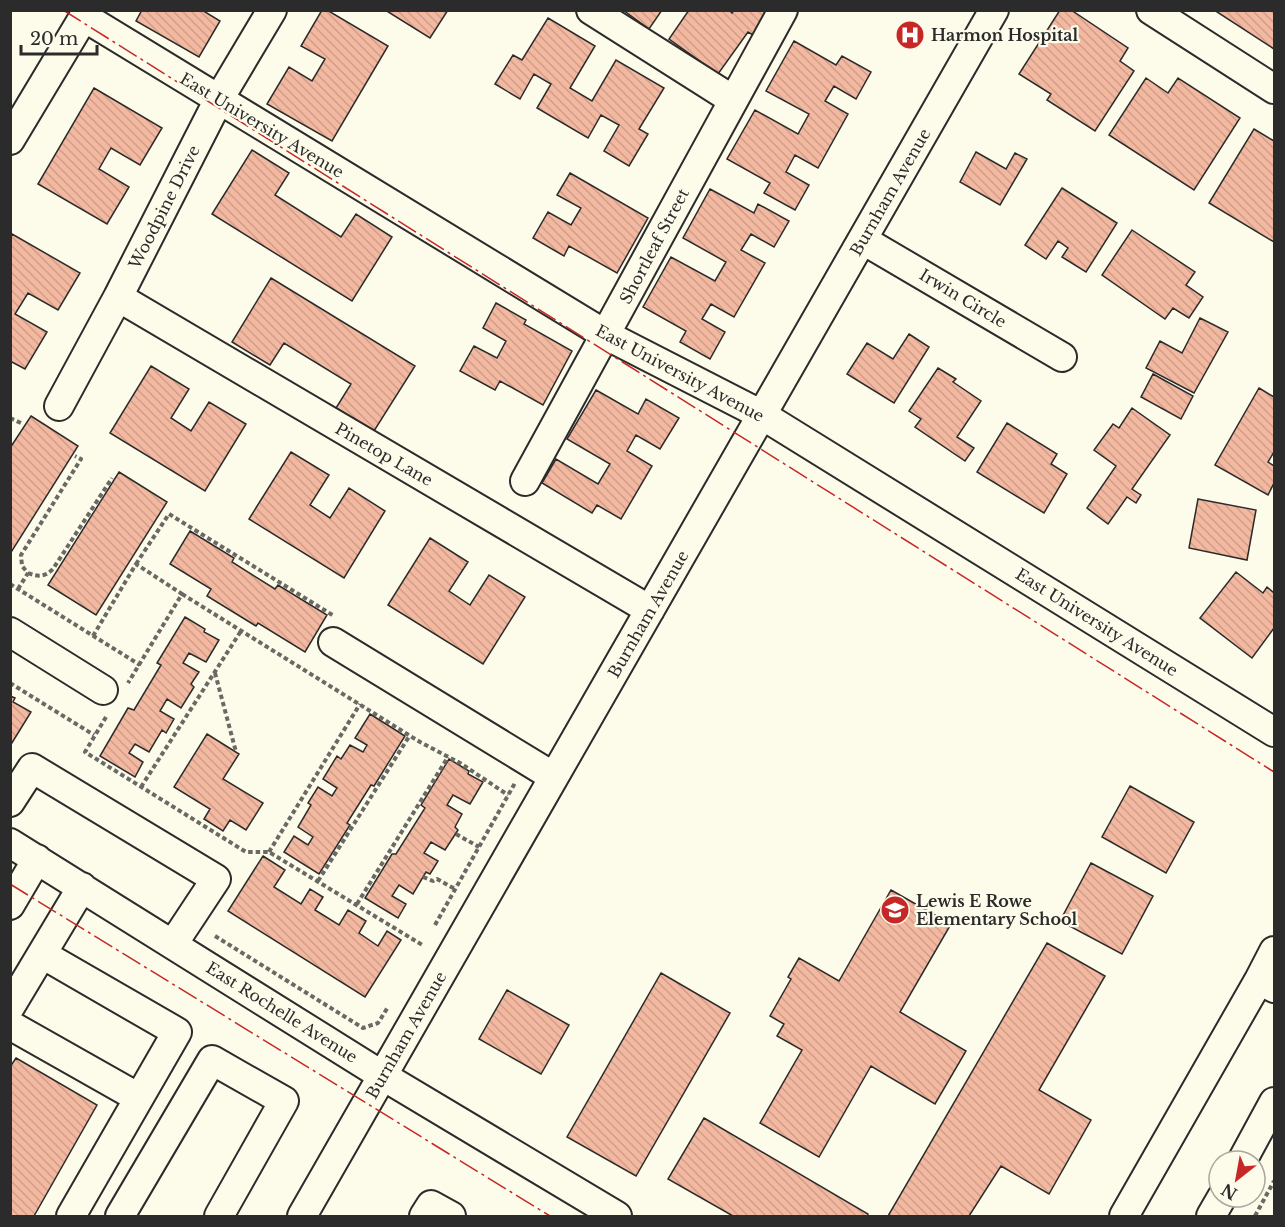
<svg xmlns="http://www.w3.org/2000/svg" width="1285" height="1227" font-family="'Libre Baskerville',serif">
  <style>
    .building { fill: url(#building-back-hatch); stroke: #2b2b2b; stroke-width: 1.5 }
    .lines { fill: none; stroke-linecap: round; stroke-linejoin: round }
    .minor-casing { stroke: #2b2b2b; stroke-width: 32 }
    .path { stroke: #6a6964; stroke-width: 4; stroke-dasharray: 4.5 3; stroke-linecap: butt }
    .minor { stroke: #fdfbea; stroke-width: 28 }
    .power { stroke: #c62828; stroke-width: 1.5; stroke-dasharray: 21 4.5 3 4.5; stroke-linecap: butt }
    .labels { text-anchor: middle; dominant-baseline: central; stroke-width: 4.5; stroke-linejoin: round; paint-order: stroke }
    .poi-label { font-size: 16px; font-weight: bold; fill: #2b2b2b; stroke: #fdfbea; text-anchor: start }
    .street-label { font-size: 16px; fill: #2b2b2b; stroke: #fdfbea }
  </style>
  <defs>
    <pattern id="building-back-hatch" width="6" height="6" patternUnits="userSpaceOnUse" patternTransform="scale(1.5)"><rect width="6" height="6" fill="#f2b8a0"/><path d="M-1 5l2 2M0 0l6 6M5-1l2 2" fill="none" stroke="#d09e8a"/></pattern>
  </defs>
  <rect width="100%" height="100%" fill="#fdfbea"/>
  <path class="building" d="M142,10H202L220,21L199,57L136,21Z
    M322,10H327L388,46L332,141L267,104L289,67L312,81L325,59L301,46Z
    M385,10H448L430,38Z
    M623,10H662L649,29Z
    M689,10H729L732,13L734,10H770L753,35L748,32L718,74L669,39Z
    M1060,10H1071L1128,48L1120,61L1134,71L1095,131L1047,100L1051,94L1019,74Z
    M1214,10H1274V49Z
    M548,18L595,46L570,88L592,101L616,60L664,88L639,129L648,134L629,166L604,151L619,125L601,115L588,138L537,108L551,84L534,74L520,99L495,84L513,55L522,60Z
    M794,41L836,65L842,56L871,72L856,99L834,86L825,101L848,114L818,168L795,155L786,172L809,185L795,210L764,193L770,183L727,159L755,110L798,134L809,114L766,91Z
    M1146,78L1168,93L1178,78L1240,118L1194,190L1109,135Z
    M94,88L162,128L140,165L111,148L99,169L129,187L107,224L38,184Z
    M1254,129L1274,141V242L1209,203Z
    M252,150L289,173L275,195L341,237L356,214L392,237L352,301L212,214Z
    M976,152L1006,169L1015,153L1027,159L1000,205L960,182Z
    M570,173L648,218L617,273L569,246L564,256L533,238L548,212L571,225L581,208L557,195Z
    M1062,188L1117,223L1086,272L1062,257L1068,248L1058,241L1046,259L1025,245Z
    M710,189L754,213L758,204L789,221L774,247L751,234L741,250L765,263L734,317L711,304L702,319L725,332L710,359L680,342L686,331L643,307L671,257L715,281L726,262L683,238Z
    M1132,230L1195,272L1186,285L1203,297L1189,318L1173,308L1165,319L1102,275Z
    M12,234L80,273L58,310L28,293L15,314L47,332L25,369L10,361V237Z
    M271,278L415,366L374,431L336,408L351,384L284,343L270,365L232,342Z
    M496,303L526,320L524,324L572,351L543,405L500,381L495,390L460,371L474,346L497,358L506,341L483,328Z
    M1200,318L1228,332L1194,393L1146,368L1160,341L1182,353Z
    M909,334L929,347L894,403L847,374L867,343L893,359Z
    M151,366L189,389L171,418L191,431L209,402L246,424L205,491L110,433Z
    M938,368L956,379L953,382L981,401L957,437L974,448L965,461L915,427L921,419L909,411Z
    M1153,374L1193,396L1181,419L1141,397Z
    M1259,388L1274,397V452L1268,462L1274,466V483L1268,495L1215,465Z
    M596,390L638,414L646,399L679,418L660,449L636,435L627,451L652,466L621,519L597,505L592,513L542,483L556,459L598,484L610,464L567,439Z
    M1132,408L1170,435L1132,489L1141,495L1136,503L1127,497L1108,524L1087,508L1116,466L1094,450L1113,424L1119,428Z
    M31,416L78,446L10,554V448Z
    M1007,423L1057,454L1051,464L1067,474L1044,513L977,472Z
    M291,452L329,475L310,505L330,518L349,488L385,511L344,578L249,519Z
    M119,472L167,502L96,615L48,585Z
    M1198,499L1256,510L1247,560L1189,548Z
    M190,531L234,558L232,562L275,589L278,585L327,615L305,652L258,623L256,626L207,596L211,589L170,564Z
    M430,538L468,562L449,591L470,605L489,575L525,597L483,664L388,605Z
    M1236,572L1263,593L1267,587L1274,593V628L1252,658L1200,618Z
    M185,617L205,629L204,632L219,640L206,662L189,653L183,663L199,672L191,684L194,687L181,708L167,699L160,711L174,719L166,733L162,730L149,752L135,744L129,753L143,762L135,777L100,756L128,708L134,710L161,665L157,663Z
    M10,696L15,698L13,702L31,712L10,746Z
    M370,714L405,736L374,786L371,785L347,823L350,825L319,874L284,852L294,836L308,845L313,837L298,827L311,805L308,803L318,787L332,796L337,788L323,779L337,756L341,759L350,745L363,752L367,745L355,738Z
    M207,734L239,754L223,779L263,803L246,830L230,820L223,831L204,819L210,809L174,787Z
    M449,759L469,771L468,774L483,782L470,804L453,795L447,805L462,814L455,827L458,830L445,850L431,842L424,853L438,861L430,874L426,872L413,894L399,885L392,896L406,904L398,918L365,898L392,854H396L425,808L421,805Z
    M1130,786L1194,822L1166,873L1102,837Z
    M263,856L285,870L274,887L301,904L310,889L323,897L315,910L339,925L348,910L366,921L359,933L378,946L387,931L401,940L365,997L228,911Z
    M1091,863L1153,896L1122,954L1060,921Z
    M891,890L951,924L900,1012L966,1051L935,1104L871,1066L819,1157L760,1123L802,1050L777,1036L784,1024L770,1016L791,979L788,977L799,958L839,981Z
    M1047,943L1105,976L1039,1090L1091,1120L1049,1194L1001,1166L969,1216H888Z
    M661,973L730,1013L636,1176L567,1137Z
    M507,990L569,1025L541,1074L479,1039Z
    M16,1058L97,1105L34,1216H10V1067Z
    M704,1118L868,1214L867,1216H733L668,1179Z"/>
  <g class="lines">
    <g class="minor-casing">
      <path id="minor" d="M591,10L733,100
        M1151,10L1274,89
        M84,17L606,335L762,415L1274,732
        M10,140L88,10
        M863,240L1062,357
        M118,297L650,610
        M59,406L118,297L219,99L272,10
        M525,481L783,10
        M10,632L103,690
        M333,642L554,777
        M10,802L32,768L216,879L173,944
        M10,843L383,1076L617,1216
        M10,905L37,859
        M42,954L177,1032L71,1216
        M1259,980L1274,951
        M10,1007L82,887
        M10,1025L139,1098
        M1242,1161L1274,1102
        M120,1216L212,1060L284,1101L219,1216
        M302,1216L994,10
        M424,1216L431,1205L451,1216
        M1124,1216L1259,980L1274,988
        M1211,1216L1222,1197"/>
    </g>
    <path class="path" d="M10,418L23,424
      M136,564L169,514L334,616
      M28,573C38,577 45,577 53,569L112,478
      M10,584L140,665
      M18,589L28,573L22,566L21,555L81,459L75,456
      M182,594L420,742L460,763L508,795
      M93,636L136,564L182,594L128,683
      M215,673L236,752
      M10,683L94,735
      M106,717L85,752L246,852H269L424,946
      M141,787L241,631
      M456,834L479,847
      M269,852L360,704
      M423,877L433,881L437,879L455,889
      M318,881L410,735
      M357,904L448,757
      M435,925L515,783
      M215,936L363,1028L378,1023L388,1007
      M1255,1216L1274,1181"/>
    <use href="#minor" class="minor"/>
    <path class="power" d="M63,10L1274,772
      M10,884L550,1216"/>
  </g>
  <defs>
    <g id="hospital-disc" transform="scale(1.5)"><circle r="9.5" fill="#c62828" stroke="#fdfbea"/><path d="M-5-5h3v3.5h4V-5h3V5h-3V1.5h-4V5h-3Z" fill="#fff"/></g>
    <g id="school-disc" transform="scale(1.5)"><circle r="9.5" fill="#c62828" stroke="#fdfbea"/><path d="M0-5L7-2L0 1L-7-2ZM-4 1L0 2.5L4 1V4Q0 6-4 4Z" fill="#fff"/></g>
  </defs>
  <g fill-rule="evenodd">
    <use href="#hospital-disc" x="910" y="35"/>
    <use href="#school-disc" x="895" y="910"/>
  </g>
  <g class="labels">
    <g class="poi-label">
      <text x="931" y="35">Harmon Hospital</text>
      <text x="916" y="901">Lewis E Rowe<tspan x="916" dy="18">Elementary School</tspan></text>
    </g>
    <g class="street-label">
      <text transform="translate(262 125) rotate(31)">East University Avenue</text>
      <text transform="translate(890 192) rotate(-60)">Burnham Avenue</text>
      <text transform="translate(164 207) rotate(-63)">Woodpine Drive</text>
      <text transform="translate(654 246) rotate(-62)">Shortleaf Street</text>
      <text transform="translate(963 298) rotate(31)">Irwin Circle</text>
      <text transform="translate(680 373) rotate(28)">East University Avenue</text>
      <text transform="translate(384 454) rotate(30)">Pinetop Lane</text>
      <text transform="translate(648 614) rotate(-60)">Burnham Avenue</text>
      <text transform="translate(1097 622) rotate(32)">East University Avenue</text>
      <text transform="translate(282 1012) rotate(32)">East Rochelle Avenue</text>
      <text transform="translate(406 1035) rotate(-60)">Burnham Avenue</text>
    </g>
  </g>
  <rect width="1285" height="1227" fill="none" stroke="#2b2b2b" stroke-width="24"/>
  <g transform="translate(1237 1179) rotate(211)"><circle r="28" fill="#fdfbea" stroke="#a9a89e" stroke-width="1.5"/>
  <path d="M0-4.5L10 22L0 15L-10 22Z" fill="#c62828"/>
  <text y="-9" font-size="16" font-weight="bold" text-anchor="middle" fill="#2b2b2b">N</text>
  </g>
  <path d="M21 45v9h76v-9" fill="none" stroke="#2b2b2b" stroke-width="3"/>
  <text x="30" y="45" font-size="18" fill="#2b2b2b" stroke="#fdfbea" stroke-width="4.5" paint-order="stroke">20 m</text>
</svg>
